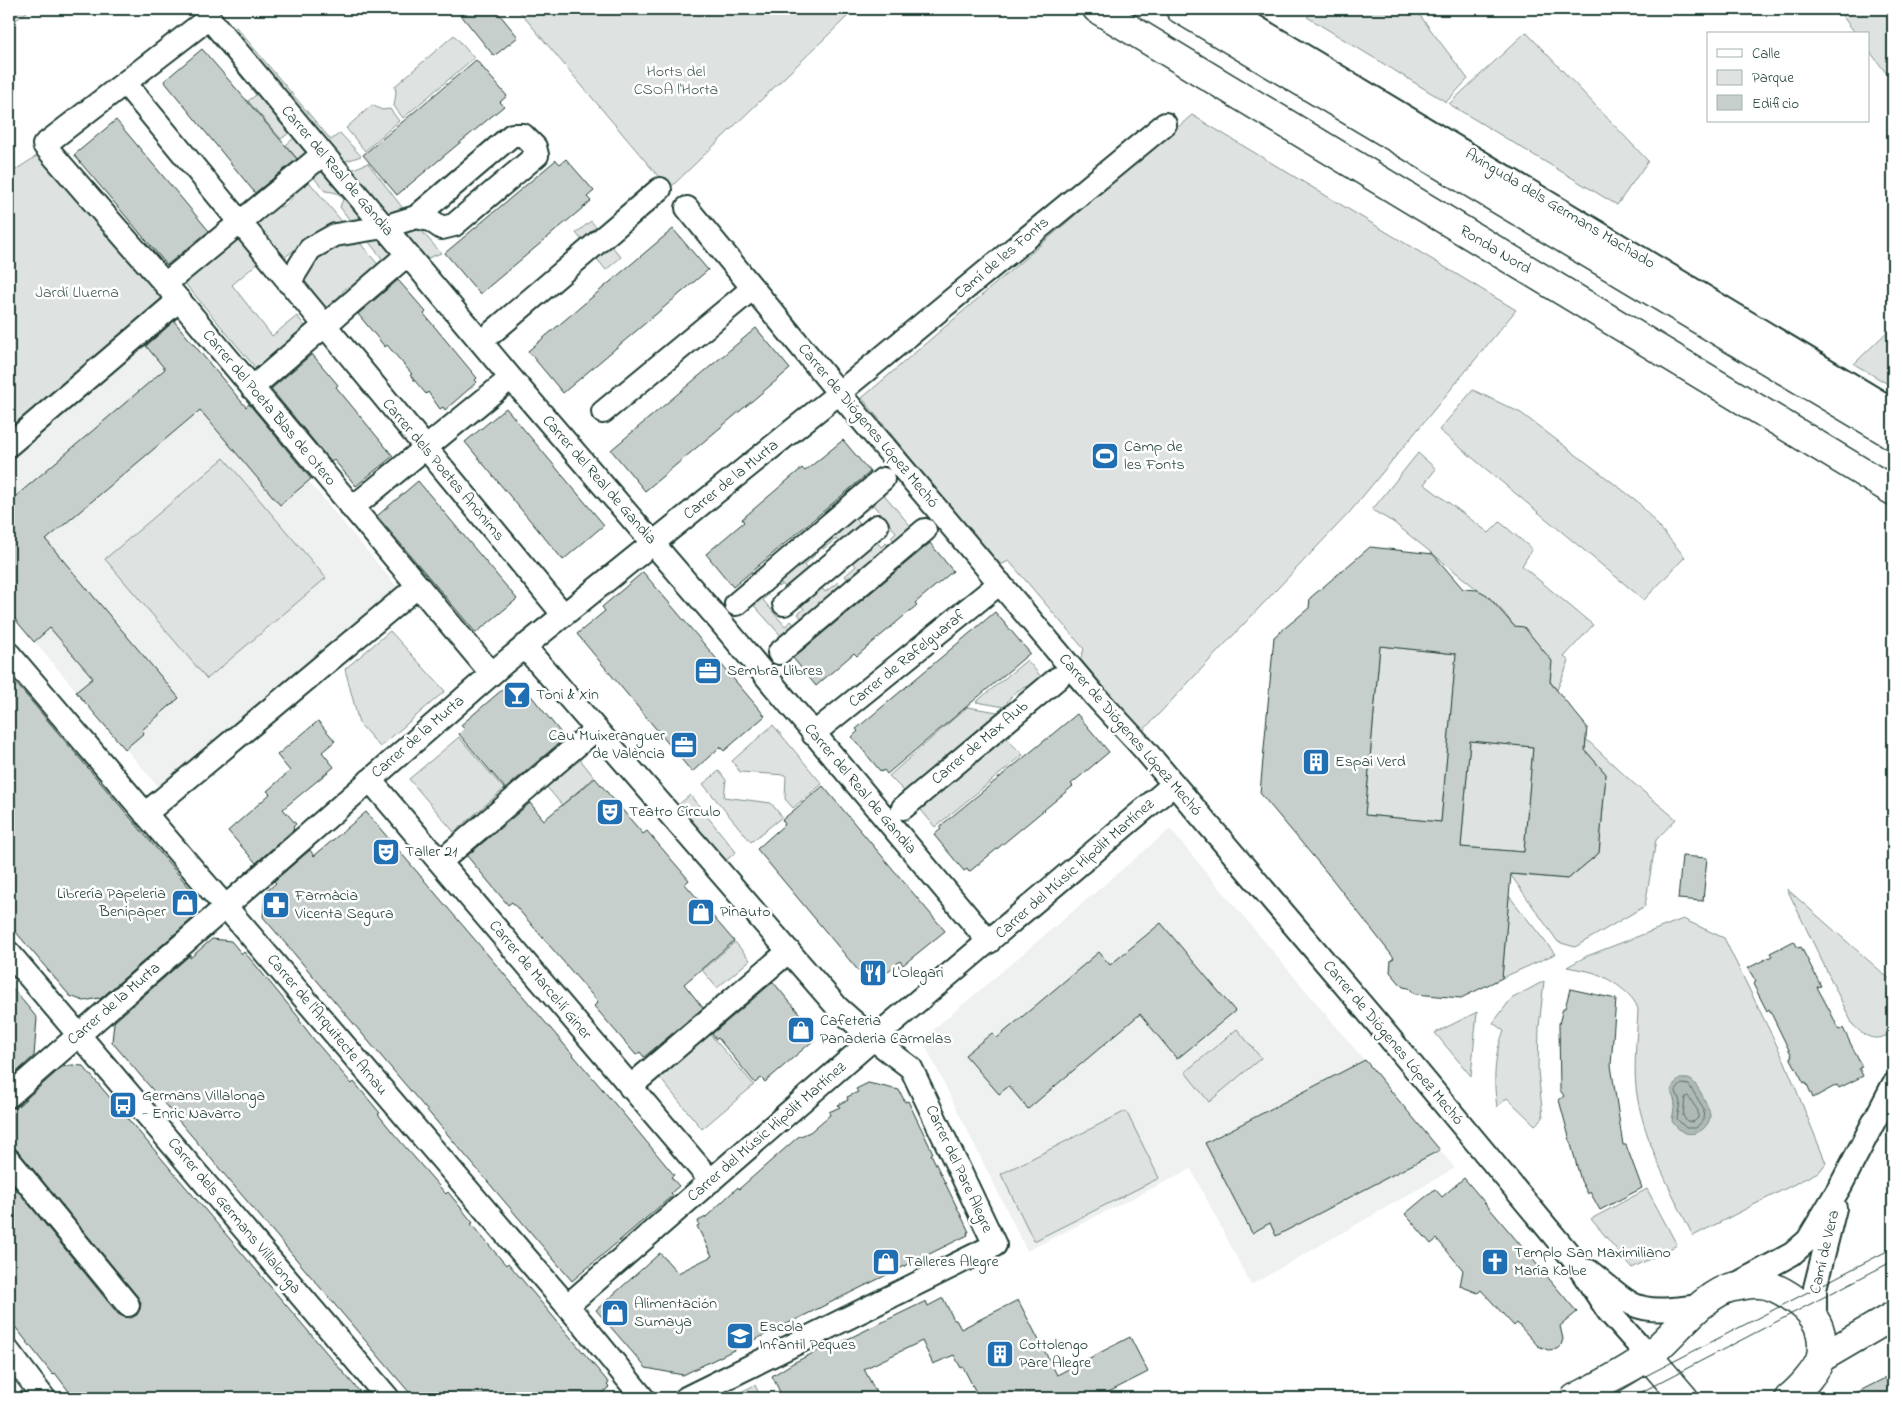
<svg xmlns="http://www.w3.org/2000/svg" width="1902" height="1407" font-family="'Indie Flower',sans-serif">
  <style>
    .built { fill: #eef1f0 }
    .green { fill: #dee3e2; stroke: #7e908b }
    .water { fill: #afbab7; stroke: #758883 }
    .lines { fill: none; stroke-linecap: round; stroke-linejoin: round }
    .shore { stroke: #596f68; stroke-width: 1 }
    .building { fill: #c7cfcc; stroke: #1f3d34; fill-rule: evenodd }
    .street-casing { stroke: #1f3d34; stroke-width: 26 }
    .secondary-casing { stroke: #1f3d34; stroke-width: 31 }
    .primary-casing { stroke: #1f3d34; stroke-width: 31 }
    .street { stroke: #fff; stroke-width: 22 }
    .secondary { stroke: #fff; stroke-width: 28 }
    .primary { stroke: #fff; stroke-width: 28 }
    .tram { stroke: #1f3d34; stroke-width: 1 }
    .labels { text-anchor: middle; dominant-baseline: central; stroke-width: 5; stroke-linejoin: round; paint-order: stroke }
    .park-label { font-size: 16px; fill: #455e57; stroke: #fff }
    .street-label { font-size: 16px; fill: #1f3d34; stroke: #fff }
    .poi-label { font-size: 16px; fill: #1f3d34; stroke: #fff; text-anchor: start }
  </style>
  <rect width="100%" height="100%" fill="#fff"/>
  <filter id="ink" filterUnits="userSpaceOnUse"><feTurbulence type="fractalNoise" baseFrequency=".02" numOctaves="2"/><feDisplacementMap in="SourceGraphic" scale="10" xChannelSelector="R" yChannelSelector="G"/><feConvolveMatrix kernelMatrix="1 2 1 2 8 2 1 2 1" color-interpolation-filters="sRGB"/></filter>
  <g filter="url(#ink)">
    <path class="built" d="M169,315L399,589L161,790L9,612V451Z
      M1170,829L1455,1168L1251,1285L1191,1169L1027,1251L922,1039Z"/>
    <path class="green" d="M9,9H31L9,25Z
      M522,9H851L850,14L669,189L519,11Z
      M1316,9H1415L1468,79L1446,102L1307,17Z
      M1837,9H1893V82L1868,49V34H1856Z
      M236,27L331,140L340,133L361,156L335,165L304,167L286,145L296,136L293,130L281,139L248,101L256,95L219,49L221,41Z
      M1526,32L1648,161L1617,205L1449,104Z
      M454,35L474,58L403,118L394,106L396,93L395,86Z
      M372,105L382,110L390,109L399,121L365,151L346,128Z
      M1192,115L1516,310L1349,513L1137,737L1079,663L1084,649L1009,561L998,566L862,398Z
      M43,152L172,300L9,436V174Z
      M368,163L405,211L351,222L340,207L343,199C339,192 333,192 325,191L310,173L351,170Z
      M305,177L344,224L307,241L285,257L253,221L272,205C286,211 290,200 296,190C298,185 302,181 305,177Z
      M591,221L621,257L606,270L576,233Z
      M417,226L441,253L393,272L368,241L405,233Z
      M239,234L260,261L232,285L272,336L297,316L309,331L259,372L183,281Z
      M359,242L380,267L353,287H347C340,293 332,309 325,318L307,295L305,279L312,262L332,245Z
      M1893,326V387L1854,364Z
      M1473,390L1521,413L1637,501L1685,557L1644,600L1439,430Z
      M1418,453L1436,469L1424,484L1489,533L1500,522L1532,549L1522,566L1593,625L1564,657L1569,661L1557,690C1532,661 1512,609 1478,590L1393,522L1372,510Z
      M224,458L326,578L207,679L105,559Z
      M881,491L913,529L896,543L891,537L896,532L873,505L868,510L864,504Z
      M858,511L861,515L856,519L863,528L841,546L836,539L823,549L818,541Z
      M874,538L881,547L886,543L890,547L849,581L845,576L856,566L850,558Z
      M810,550L815,555L804,565L809,572L789,591L782,584L778,587L774,582Z
      M838,582L842,587L802,619L798,614L804,609L797,601L819,584L825,592Z
      M764,589L769,594L763,600L785,626L791,621L796,627L783,638L750,601Z
      M390,631L445,691L380,747L359,723L345,669Z
      M1380,646L1456,654L1441,822L1365,815Z
      M1027,660L1048,685C1030,682 1012,689 1005,707L976,702Z
      M967,707L1004,713C1002,739 1006,737 1023,755L935,827L913,800L889,776Z
      M773,725L822,784L793,808L785,799L786,775L740,772L732,761Z
      M459,737L504,789L454,832L409,779Z
      M1586,739L1632,782L1676,819L1656,840L1645,906L1575,947L1558,942L1510,874L1568,879L1599,853L1606,774L1585,750Z
      M1470,741L1533,747L1524,852L1461,847Z
      M579,758L594,777L562,805L546,786Z
      M719,771L726,780L724,797L771,803L782,817L751,842L703,784Z
      M690,795L736,852L724,862L677,806Z
      M1787,889L1893,982V1032C1875,1043 1867,1038 1853,1025Z
      M1509,896L1555,954L1502,978Z
      M1683,919L1724,938L1785,1062L1826,1163L1820,1171L1693,1236C1672,1193 1648,1149 1638,1101C1632,1071 1637,1039 1638,1009C1633,993 1610,979 1595,973C1586,970 1576,969 1567,967L1587,956Z
      M735,942L750,960L717,988L702,970Z
      M1544,981L1539,1027L1538,1071L1543,1118L1535,1125L1507,1098L1497,1107C1493,1083 1494,1053 1504,1031L1493,1023L1511,999Z
      M1477,1012L1471,1076L1435,1033Z
      M1237,1029L1261,1058L1209,1102L1185,1072Z
      M709,1033L754,1085L702,1129L658,1076Z
      M1126,1111L1159,1178L1034,1241L1001,1174Z
      M1647,1189L1677,1245L1632,1268L1591,1219Z
      M755,1385L761,1398H728Z"/>
    <path class="water" d="M1680,1079C1684,1079 1689,1078 1692,1081C1698,1085 1710,1109 1710,1116C1709,1130 1691,1139 1680,1130C1677,1128 1674,1124 1672,1121L1675,1102L1671,1091L1674,1084Z"/>
    <g class="lines">
      <path class="shore" d="M1682,1084L1689,1085L1704,1109L1703,1120L1696,1128H1686L1677,1119L1680,1102L1676,1091Z
        M1688,1096L1698,1111V1118L1693,1122L1687,1121L1683,1116L1685,1098Z"/>
    </g>
    <path class="building" d="M456,9H495L518,37L494,56Z
      M202,49L297,159L255,193L164,81Z
      M476,60L507,96L500,102L504,106L397,195L363,155Z
      M116,120L209,231L167,265L74,155Z
      M566,159L594,191L587,197L591,201L480,294L445,253L556,160L560,164Z
      M673,229L708,270L563,393L528,351Z
      M398,280L426,312L424,314L477,378L475,380L477,382L445,410L443,407L440,409L428,392L426,394L410,375L412,374L387,345L385,347L358,314Z
      M174,321L246,407L249,404L311,479L280,505L200,410L46,540L179,698L142,730L144,733L125,749L76,692L93,678L50,628L34,642L9,612V502L165,369L146,346Z
      M756,328L790,369L645,491L611,450Z
      M312,354L338,385L336,387L393,456L356,486L334,460L331,462L271,389Z
      M506,408L604,525L563,560L465,442Z
      M843,440L870,472L733,587L706,554L744,522L742,519L802,468L805,471Z
      M418,481L517,599L476,633L377,516Z
      M930,543L953,571L915,603L917,605L871,644L857,656L854,653L816,686L793,658Z
      M1370,547L1433,554L1463,589L1478,590L1487,595L1514,626L1524,627L1552,661L1550,682L1587,727L1585,750L1606,774L1599,853L1568,879L1511,874L1502,978L1461,998L1415,994L1409,988L1403,987L1390,972L1391,960L1394,958L1333,880L1260,793L1274,637L1309,608L1310,598ZM1380,646L1456,654L1441,822L1365,815ZM1470,741L1533,747L1524,852L1461,847Z
      M643,572L765,716L724,751L720,747L692,772L577,634L605,611L602,607Z
      M995,612L1030,653L887,774L884,770L881,772L852,737L858,731L856,729Z
      M9,675L195,894L193,918L100,999L99,998L84,1001L70,996L9,924Z
      M520,682L565,738L504,790V787L459,734L464,729L461,725L510,683L514,687Z
      M1077,714L1109,752L1071,784L1073,786L969,872L967,869L964,871L934,835L941,829L939,827Z
      M318,721L335,741L322,752L334,767L283,809L296,824L293,827L294,829L256,863L228,831L270,794L267,791L290,771L277,755Z
      M595,778L643,834L647,831L689,880L685,884L734,941L684,984L703,1008L644,1057L640,1052L636,1055L594,1006L598,1002L512,902L508,905L467,856L530,803L544,820Z
      M823,786L945,931L903,965L900,961L871,986L757,849L785,824L782,820Z
      M366,812L626,1117L674,1175L671,1177L679,1186L671,1193L673,1195L572,1281L263,917L265,893L276,883L274,881L310,850L314,856Z
      M1682,856L1707,858L1703,901L1678,899Z
      M1161,923L1235,1011L1177,1059L1140,1014L1028,1109L1009,1086L999,1094L965,1055L992,1033L997,1038L1099,952L1110,965Z
      M212,939L231,941L242,954L244,952L253,962L300,1019L299,1020L316,1042L352,1084L354,1082L380,1113L378,1114L394,1134L446,1194L448,1192L461,1208L473,1223L471,1224L506,1265L508,1263L609,1383L607,1385L609,1387L597,1398H414L112,1042L114,1022L190,955V958Z
      M1794,941L1798,948L1801,947L1821,986L1817,987L1831,1013L1839,1030L1843,1028L1862,1067L1859,1068L1863,1076L1839,1088L1837,1085L1813,1098L1806,1082L1804,1083L1790,1057L1792,1056L1769,1009L1767,1011L1753,984L1756,982L1748,968L1772,956L1770,953Z
      M773,982L815,1032L811,1037L814,1040L794,1057L765,1082L761,1078L755,1083L718,1038L716,1039L712,1034Z
      M9,984L37,1018L34,1056L9,1079Z
      M1570,989L1616,999L1611,1065L1623,1145H1626L1642,1188L1600,1210L1590,1192L1588,1194L1581,1181L1559,1100L1564,1096L1560,1090L1559,1024L1563,1008H1565Z
      M1365,1060L1440,1150L1276,1236L1270,1223L1252,1233L1205,1143Z
      M72,1065L83,1066L365,1398H74L55,1373L53,1375L9,1319V1180L118,1314L124,1317L131,1318L137,1315L140,1309L141,1303L138,1297L19,1152L14,1148L9,1147V1109L18,1106L62,1067Z
      M868,1083L899,1090L905,1102L908,1101L933,1153L931,1154L969,1232H967L968,1235L683,1375L646,1368L596,1310L660,1253L678,1273L712,1256L697,1226L699,1225L698,1221L706,1217L738,1187L739,1189L798,1137L810,1132L830,1115L829,1112L840,1107L838,1105L848,1100L847,1097L858,1092L856,1089Z
      M1464,1178L1577,1312L1560,1326L1563,1339L1561,1345L1557,1349L1548,1350L1538,1346L1517,1323L1514,1326L1481,1290L1478,1293L1460,1286L1463,1270L1437,1239L1431,1244L1405,1214L1435,1189L1442,1197Z
      M943,1298L954,1320H956L961,1329L1018,1300L1057,1375L1130,1337L1148,1372L1097,1398H979L963,1367L961,1368L954,1355L933,1364L922,1341L864,1369L879,1398H783L772,1376L793,1363L826,1347L827,1349L926,1301L928,1306Z
      M1893,1374V1398H1846Z"/>
    <g class="lines">
      <g class="street-casing">
        <path id="street" d="M1226,9L1893,410
          M125,83L563,614
          M687,208L839,393L1095,696L1144,749L1377,1023L1574,1260L1608,1311L1648,1356
          M289,283L310,249L335,235L384,227L416,217L512,135H523L535,147L537,155L454,225L442,228L430,220L416,217
          M165,284L323,154
          M481,342L660,189
          M252,388L407,255
          M603,412L753,288
          M9,445L179,300
          M352,508L511,378
          M736,604L883,479
          M784,604L877,526
          M524,646L838,1008L873,1039L911,1068L995,1245L686,1398
          M779,653L925,530
          M9,654L196,873L245,929L581,1322L643,1398
          M491,673L179,300L44,145L209,18L511,378L718,619L989,942
          M813,734L1000,583
          M370,780L711,1181
          M903,808L1058,678
          M145,814L418,586
          M440,862L595,730
          M9,953L388,1398
          M630,1087L789,951
          M9,1096L503,664L839,393L1165,124
          M9,1160L128,1305
          M1589,1271C1602,1281 1618,1296 1632,1304C1653,1314 1678,1308 1701,1306
          M1735,1285L1792,1254L1808,1240L1841,1185L1893,1085
          M567,1306L873,1039L1174,784
          M1815,1319V1288L1835,1208
          M9,1352L44,1398"/>
      </g>
      <g class="secondary-casing">
        <path id="secondary" d="M1648,1356L1684,1398
          M1821,1358L1893,1316
          M1575,1398C1600,1385 1625,1373 1648,1356C1672,1338 1703,1293 1733,1287C1741,1286 1751,1283 1759,1284C1776,1284 1807,1305 1815,1320C1822,1330 1823,1345 1821,1356C1819,1369 1799,1390 1789,1398"/>
      </g>
      <g class="primary-casing">
        <path id="primary" d="M1097,9L1893,491
          M1180,9L1893,435"/>
      </g>
      <use href="#street" class="street"/>
      <use href="#secondary" class="secondary"/>
      <use href="#primary" class="primary"/>
      <path class="tram" d="M1603,1398L1893,1248
        M1630,1398L1893,1261"/>
    </g>
  </g>
  <defs>
    <g id="stadium-square" transform="scale(1.4375)"><rect x="-9" y="-9" width="18" height="18" rx="4" fill="#1f6fb2" stroke="#fff"/><path d="M0-5a6.5 5 0 1 0 0 10a6.5 5 0 1 0 0-10ZM-3.5-1.8h7v3.6h-7Z" fill="#fff"/></g>
    <g id="office-square" transform="scale(1.4375)"><rect x="-9" y="-9" width="18" height="18" rx="4" fill="#1f6fb2" stroke="#fff"/><path d="M-6-3h4V-5.5h4V-3h4V5H-6ZM-1-4.5V-3h2v-1.5ZM-6 0V1H6V0Z" fill="#fff"/></g>
    <g id="bar-square" transform="scale(1.4375)"><rect x="-9" y="-9" width="18" height="18" rx="4" fill="#1f6fb2" stroke="#fff"/><path d="M-6-5H6L.8 .8V4.5H3.5V6h-7V4.5H-.8V.8Z" fill="#fff"/></g>
    <g id="building-square" transform="scale(1.4375)"><rect x="-9" y="-9" width="18" height="18" rx="4" fill="#1f6fb2" stroke="#fff"/><path d="M-4-6H4V6H1V3H-1V6H-4ZM-2.5-4.3h1.7v1.8h-1.7ZM.8-4.3h1.7v1.8H.8ZM-2.5-1h1.7V.8h-1.7ZM.8-1h1.7V.8H.8Z" fill="#fff"/></g>
    <g id="theatre-square" transform="scale(1.4375)"><rect x="-9" y="-9" width="18" height="18" rx="4" fill="#1f6fb2" stroke="#fff"/><path d="M-5-5.5Q0-4 5-5.5V0Q5 5 0 6Q-5 5-5 0ZM-3.3-2.5H-1v1.5H-3.3ZM1-2.5H3.3v1.5H1ZM-2.8 1Q0 5.5 2.8 1Z" fill="#fff"/></g>
    <g id="shop-square" transform="scale(1.4375)"><rect x="-9" y="-9" width="18" height="18" rx="4" fill="#1f6fb2" stroke="#fff"/><path d="M-5-2.5h2.3a2.7 3.5 0 0 1 5.4 0H5L5.5 6h-11ZM-1.5-2.5h3a1.5 2.3 0 0 0-3 0Z" fill="#fff"/></g>
    <g id="pharmacy-square" transform="scale(1.4375)"><rect x="-9" y="-9" width="18" height="18" rx="4" fill="#1f6fb2" stroke="#fff"/><path d="M-2-6h4v4h4v4h-4v4h-4v-4h-4v-4h4Z" fill="#fff"/></g>
    <g id="restaurant-square" transform="scale(1.4375)"><rect x="-9" y="-9" width="18" height="18" rx="4" fill="#1f6fb2" stroke="#fff"/><path d="M-5-6h1v4h1v-4h1v4h1v-4h1v5L-1.5 .5V6h-2V.5L-5-1ZM5-6V6H3V1.5H1.5Q1.5-4 5-6Z" fill="#fff"/></g>
    <g id="bus-square" transform="scale(1.4375)"><rect x="-9" y="-9" width="18" height="18" rx="4" fill="#1f6fb2" stroke="#fff"/><path d="M-5-6H5V4H4V6H2V4H-2V6H-4V4H-5ZM-3.5-4V0h7V-4ZM-3.5 1.2v1.5H-2V1.2ZM2 1.2v1.5H3.5V1.2Z" fill="#fff"/></g>
    <g id="church-square" transform="scale(1.4375)"><rect x="-9" y="-9" width="18" height="18" rx="4" fill="#1f6fb2" stroke="#fff"/><path d="M-1.2-6h2.4v3.5h3.3v2.4h-3.3V6h-2.4V-.1h-3.3v-2.4h3.3Z" fill="#fff"/></g>
    <g id="school-square" transform="scale(1.4375)"><rect x="-9" y="-9" width="18" height="18" rx="4" fill="#1f6fb2" stroke="#fff"/><path d="M0-5L7-2L0 1L-7-2ZM-4 1L0 2.5L4 1V4Q0 6-4 4Z" fill="#fff"/></g>
  </defs>
  <g fill-rule="evenodd">
    <use href="#stadium-square" x="1105" y="456"/>
    <use href="#office-square" x="708" y="671"/>
    <use href="#bar-square" x="517" y="695"/>
    <use href="#office-square" x="684" y="745"/>
    <use href="#building-square" x="1316" y="762"/>
    <use href="#theatre-square" x="610" y="812"/>
    <use href="#theatre-square" x="386" y="852"/>
    <use href="#shop-square" x="185" y="903"/>
    <use href="#pharmacy-square" x="276" y="905"/>
    <use href="#shop-square" x="701" y="912"/>
    <use href="#restaurant-square" x="873" y="973"/>
    <use href="#shop-square" x="801" y="1030"/>
    <use href="#bus-square" x="123" y="1105"/>
    <use href="#shop-square" x="886" y="1262"/>
    <use href="#church-square" x="1495" y="1262"/>
    <use href="#shop-square" x="615" y="1313"/>
    <use href="#school-square" x="740" y="1336"/>
    <use href="#building-square" x="1000" y="1354"/>
  </g>
  <g class="labels">
    <g class="park-label">
      <text x="676" y="72">Horts del<tspan x="676" dy="18">CSOA l'Horta</tspan></text>
      <text x="77" y="293">Jardí Lluerna</text>
    </g>
    <g class="street-label">
      <text transform="translate(337 171) rotate(50)">Carrer del Real de Gandia</text>
      <text transform="translate(1560 209) rotate(31)">Avinguda dels Germans Machado</text>
      <text transform="translate(1495 250) rotate(31)">Ronda Nord</text>
      <text transform="translate(1002 258) rotate(-40)">Camí de les Fonts</text>
      <text transform="translate(269 408) rotate(50)">Carrer del Poeta Blas de Otero</text>
      <text transform="translate(868 426) rotate(50)">Carrer de Diógenes López Mechó</text>
      <text transform="translate(443 470) rotate(50)">Carrer dels Poetes Anònims</text>
      <text transform="translate(599 480) rotate(49)">Carrer del Real de Gandia</text>
      <text transform="translate(731 480) rotate(-39)">Carrer de la Murta</text>
      <text transform="translate(907 659) rotate(-39)">Carrer de Rafelguaraf</text>
      <text transform="translate(1130 735) rotate(49)">Carrer de Diógenes López Mechó</text>
      <text transform="translate(418 737) rotate(-41)">Carrer de la Murta</text>
      <text transform="translate(980 743) rotate(-40)">Carrer de Max Aub</text>
      <text transform="translate(860 789) rotate(50)">Carrer del Real de Gandia</text>
      <text transform="translate(1075 869) rotate(-41)">Carrer del Músic Hipòlit Martínez</text>
      <text transform="translate(540 980) rotate(50)">Carrer de Marcel·lí Giner</text>
      <text transform="translate(114 1004) rotate(-41)">Carrer de la Murta</text>
      <text transform="translate(327 1025) rotate(50)">Carrer de l'Arquitecte Arnau</text>
      <text transform="translate(1393 1043) rotate(50)">Carrer de Diógenes López Mechó</text>
      <text transform="translate(767 1132) rotate(-41)">Carrer del Músic Hipòlit Martínez</text>
      <text transform="translate(959 1169) rotate(65)">Carrer del Pare Alegre</text>
      <text transform="translate(234 1216) rotate(50)">Carrer dels Germans Villalonga</text>
      <text transform="translate(1825 1252) rotate(-77)">Camí de Vera</text>
    </g>
    <g class="poi-label">
      <text x="1124" y="447">Camp de<tspan x="1124" dy="18">les Fonts</tspan></text>
      <text x="727" y="671">Sembra Llibres</text>
      <text x="536" y="695">Toni &amp; Xin</text>
      <text x="665" y="736" text-anchor="end">Cau Muixeranguer<tspan x="665" dy="18">de València</tspan></text>
      <text x="1335" y="762">Espai Verd</text>
      <text x="629" y="812">Teatro Círculo</text>
      <text x="405" y="852">Taller 21</text>
      <text x="166" y="894" text-anchor="end">Librería Papeleria<tspan x="166" dy="18">Benipaper</tspan></text>
      <text x="295" y="896">Farmàcia<tspan x="295" dy="18">Vicenta Segura</tspan></text>
      <text x="720" y="912">Pinauto</text>
      <text x="892" y="973">L'Olegari</text>
      <text x="820" y="1021">Cafeteria<tspan x="820" dy="18">Panaderia Carmelas</tspan></text>
      <text x="142" y="1096">Germans Villalonga<tspan x="142" dy="18">- Enric Navarro</tspan></text>
      <text x="1514" y="1253">Templo San Maximiliano<tspan x="1514" dy="18">María Kolbe</tspan></text>
      <text x="905" y="1262">Talleres Alegre</text>
      <text x="634" y="1304">Alimentación<tspan x="634" dy="18">Sumaya</tspan></text>
      <text x="759" y="1327">Escola<tspan x="759" dy="18">Infantil Peques</tspan></text>
      <text x="1019" y="1345">Cottolengo<tspan x="1019" dy="18">Pare Alegre</tspan></text>
    </g>
  </g>
  <rect width="1902" height="1407" fill="none" stroke="#fff" stroke-width="30"/>
  <rect x="15" y="15" width="1872" height="1377" fill="none" stroke="#1f3d34" stroke-width="2" filter="url(#ink)"/>
  <rect x="1707" y="32" width="162" height="90" fill="#ffffff" stroke="#a5b1ae"/>
  <rect x="1717" y="49" width="25" height="8" fill="#ffffff" stroke="#a5b1ae"/>
  <text x="1752" y="58" font-size="15" fill="#1f3d34">Calle</text>
  <rect x="1717" y="70" width="25" height="15" fill="#dee3e2" stroke="#a5b1ae"/>
  <text x="1752" y="82" font-size="15" fill="#1f3d34">Parque</text>
  <rect x="1717" y="95" width="25" height="15" fill="#c7cfcc" stroke="#a5b1ae"/>
  <text x="1752" y="108" font-size="15" fill="#1f3d34">Edificio</text>
</svg>
